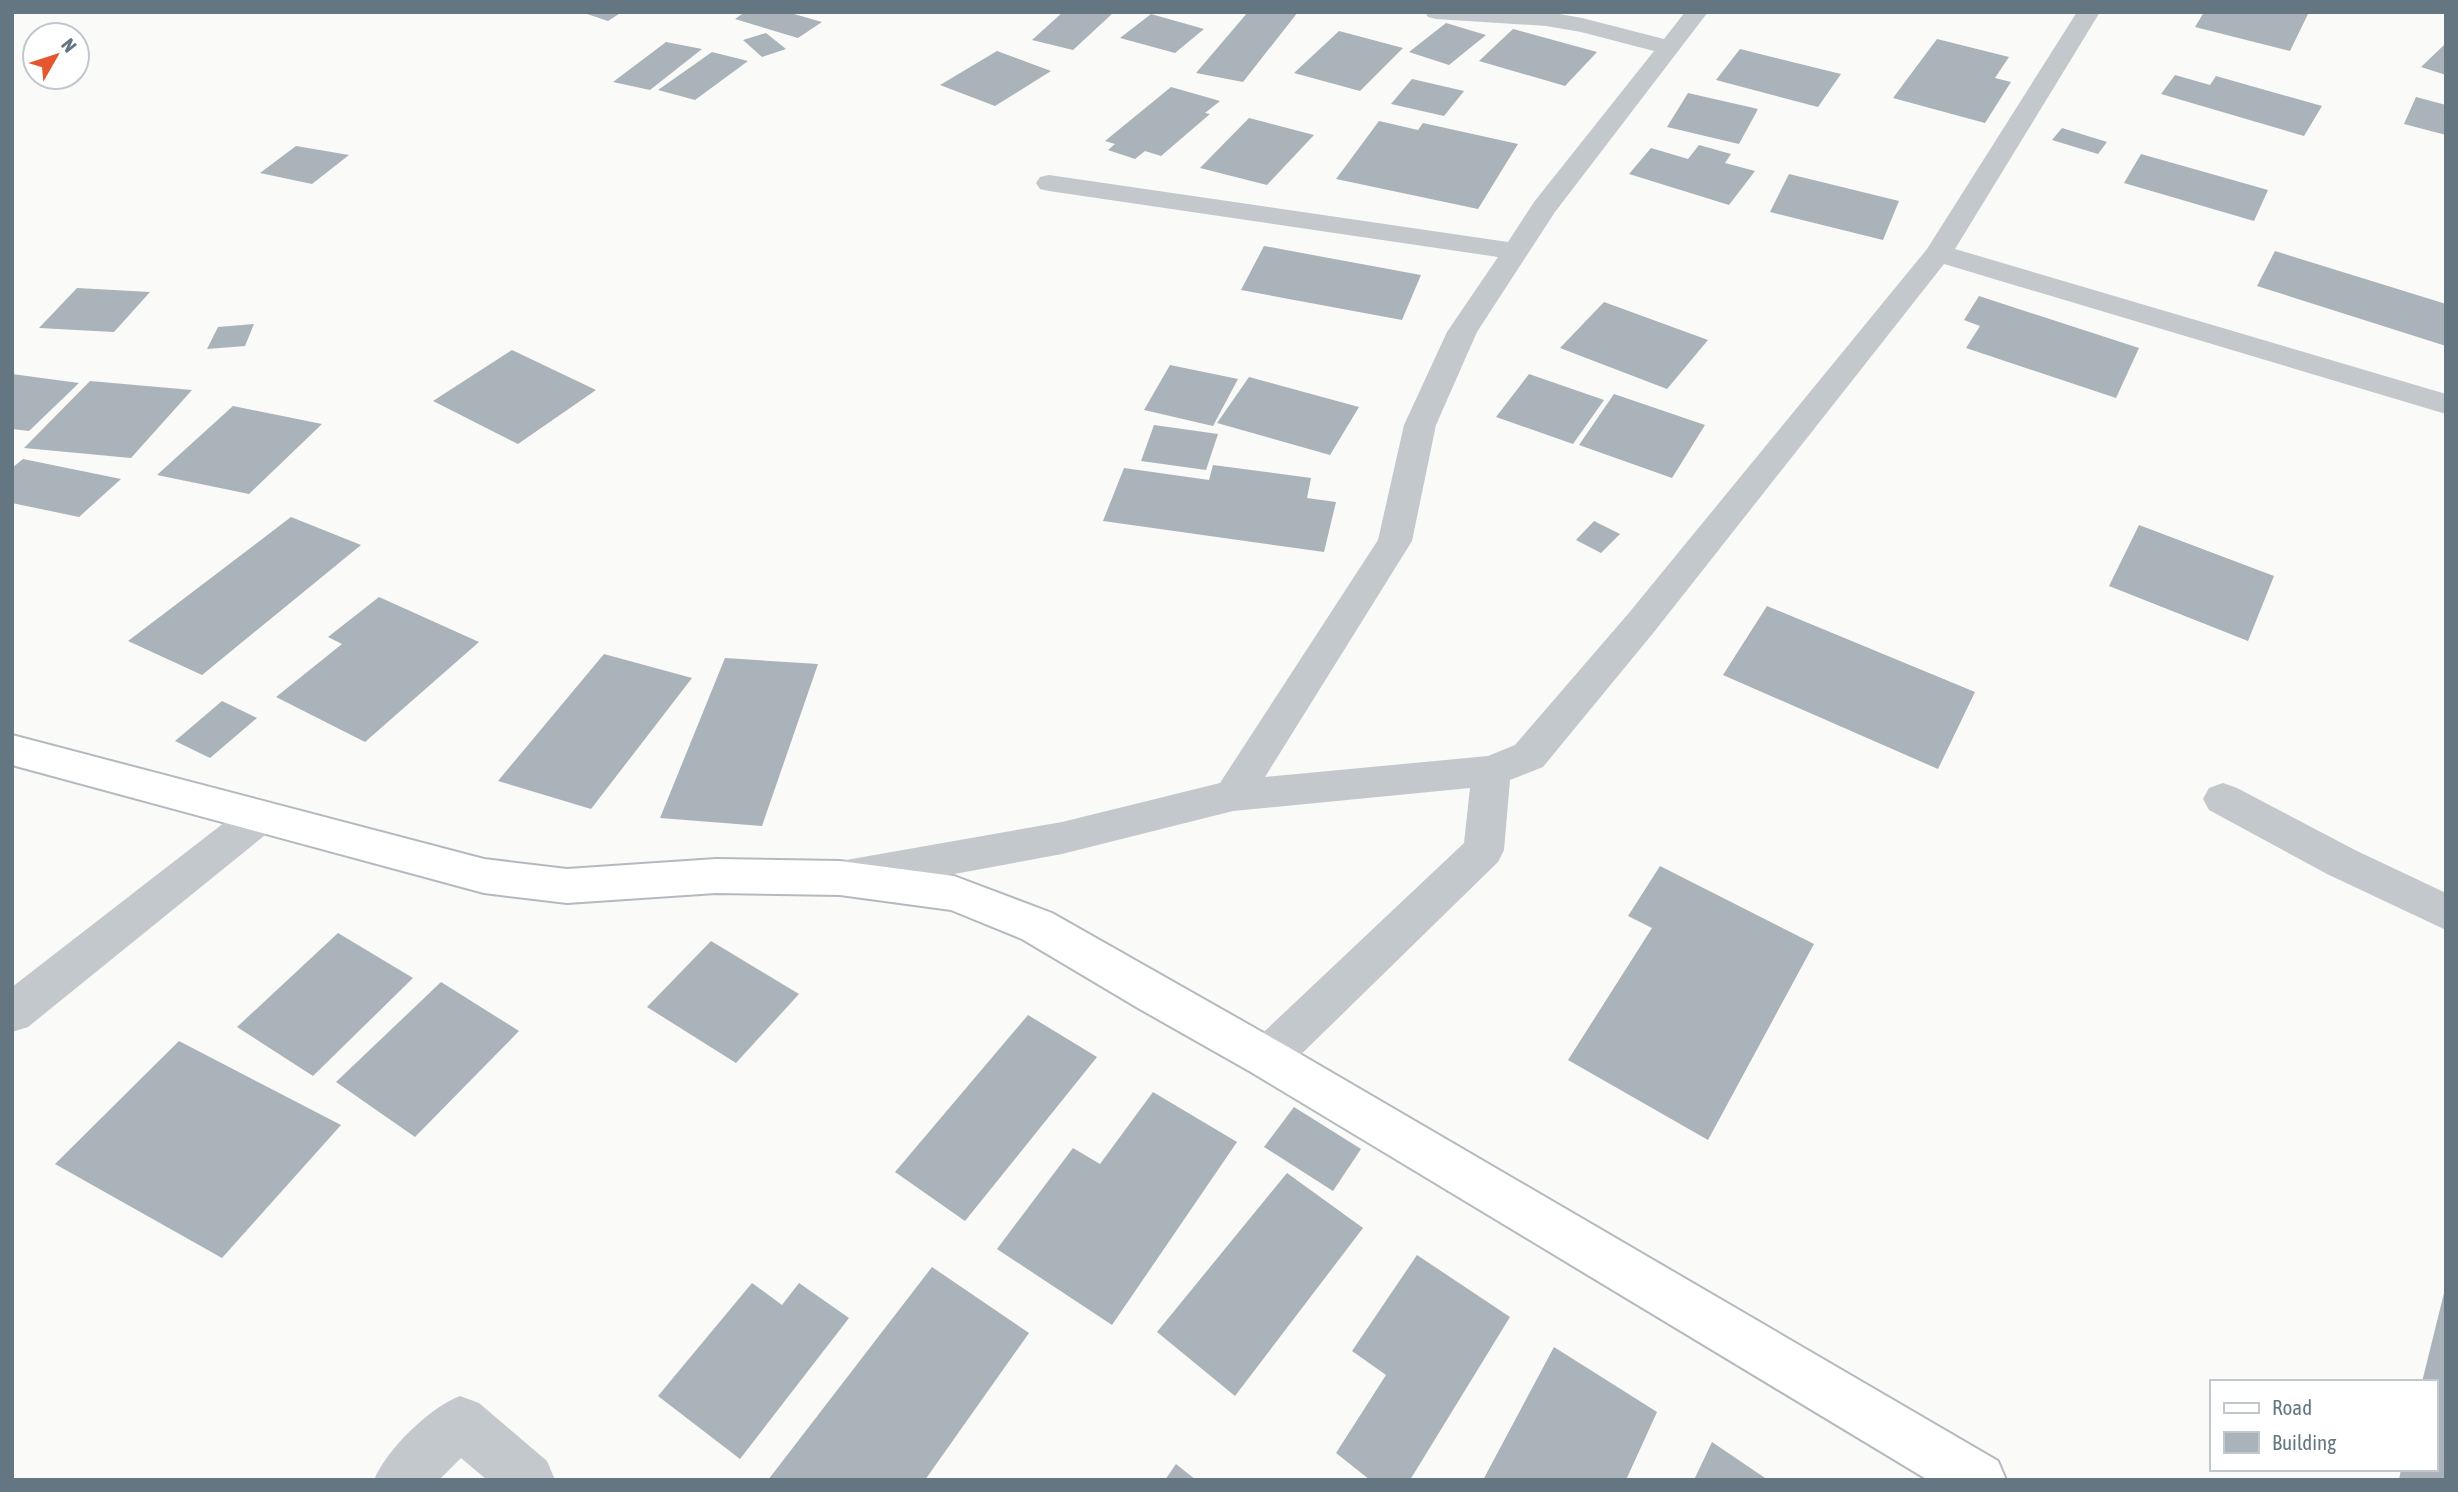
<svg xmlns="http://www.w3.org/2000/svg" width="2458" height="1492" font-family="'Asap Condensed',sans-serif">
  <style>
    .building { fill: #aab3b9 }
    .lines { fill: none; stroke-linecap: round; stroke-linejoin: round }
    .secondary-casing { stroke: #b3babf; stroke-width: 4 }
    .street { fill: #c3c8cc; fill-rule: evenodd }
    .secondary { fill: #fff; fill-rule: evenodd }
  </style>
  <rect width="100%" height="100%" fill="#fafaf8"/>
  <path class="building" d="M581,12H622L608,21Z
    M745,12H787L822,22L798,38L735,19Z
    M1063,12H1110L1113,13L1073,50L1032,40Z
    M1248,12H1298L1243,82L1196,73Z
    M2204,12H2309L2290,51L2195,27Z
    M1151,14L1204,29L1175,53L1120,38Z
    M1446,23L1486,35L1449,65L1409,52Z
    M1513,29L1597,52L1565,86L1479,61Z
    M1339,31L1403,48L1360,91L1294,73Z
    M766,33L786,49L762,57L743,40Z
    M1937,39L2009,57L1995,78L2011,82L1985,123L1893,98Z
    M666,42L702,49L650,90L613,82Z
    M2444,45L2446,75L2421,67Z
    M1740,49L1841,74L1818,107L1716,80Z
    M997,51L1051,71L995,106L940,85Z
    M712,52L748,61L695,100L658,90Z
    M2175,75L2210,85L2216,76L2322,106L2304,136L2161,94Z
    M1412,79L1464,91L1444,116L1391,104Z
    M1171,87L1220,101L1205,113L1210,114L1161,156L1145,151L1135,159L1108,150L1115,144L1105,141Z
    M1688,93L1758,109L1739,144L1667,127Z
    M2416,97L2446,105V135L2404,124Z
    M1249,118L1314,135L1267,185L1200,168Z
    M1379,121L1418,130L1423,123L1518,144L1478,209L1336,179Z
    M2062,128L2107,142L2098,154L2052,140Z
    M1699,145L1731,154L1725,163L1755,171L1729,205L1629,174L1651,148L1688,159Z
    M296,146L349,155L312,184L260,173Z
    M2141,154L2268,190L2254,221L2124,183Z
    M1789,174L1899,201L1883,240L1770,212Z
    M1264,246L1421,275L1402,320L1241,290Z
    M2275,251L2446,304V346L2257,286Z
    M77,288L150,292L114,332L39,328Z
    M1979,296L2139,348L2116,398L1966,348L1980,326L1964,320Z
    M1604,302L1708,340L1667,389L1560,348Z
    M254,324L245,346L207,349L218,327Z
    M512,350L596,390L518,444L433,401Z
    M1170,365L1238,379L1213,426L1144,410Z
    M12,374L79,383L29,431L12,429Z
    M1529,374L1604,400L1573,444L1496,417Z
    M1249,377L1359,407L1330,455L1217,423Z
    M90,381L192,390L131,458L24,448Z
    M1614,394L1705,425L1672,478L1579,445Z
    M233,406L322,424L249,494L157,475Z
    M1154,425L1218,434L1206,470L1141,461Z
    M23,459L121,479L79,517L12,503V468Z
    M1213,465L1311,478L1307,498L1336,502L1324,552L1103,521L1124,468L1209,480Z
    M291,517L361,545L202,675L128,641Z
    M1594,521L1620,534L1601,553L1576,540Z
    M2139,525L2274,576L2248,641L2109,586Z
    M379,597L479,642L365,742L276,697L342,644L328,637Z
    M1767,606L1975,692L1938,769L1723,675Z
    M604,654L692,678L591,809L498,781Z
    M725,658L818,664L762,826L660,818Z
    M222,701L257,718L210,758L175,741Z
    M1660,866L1814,944L1708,1140L1568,1060L1652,928L1628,916Z
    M338,933L413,978L313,1076L237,1027Z
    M711,941L799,994L736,1063L647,1007Z
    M441,982L519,1031L415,1137L336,1082Z
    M1028,1015L1097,1057L965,1221L895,1172Z
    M179,1041L341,1125L222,1258L55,1164Z
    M1153,1092L1237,1142L1112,1325L997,1249L1073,1148L1100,1164Z
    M1294,1107L1361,1149L1333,1191L1264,1147Z
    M1287,1173L1363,1228L1235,1396L1157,1332Z
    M1417,1255L1510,1317L1410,1480H1370L1336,1453L1386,1375L1352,1351Z
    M932,1267L1029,1333L925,1480H768Z
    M752,1283L782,1305L799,1283L849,1318L740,1459L658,1396Z
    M2445,1289L2446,1480H2399L2401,1469H2435V1382H2422Z
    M1554,1347L1657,1412L1626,1480H1483Z
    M1712,1442L1768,1480H1694Z
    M1176,1464L1196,1480H1165Z"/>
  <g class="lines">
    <g class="secondary-casing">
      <path id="secondary" d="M12,735L484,859L567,869L716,859L840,861L954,876L1052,913L1283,1044L1998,1461L2006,1480H1928L1251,1072L1138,1008L1022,939L951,910L840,895L716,893L567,903L484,893L12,765Z"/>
    </g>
    <path class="street" d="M1425,12H1548L1582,18L1664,39L1685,12H1708L1555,212L1477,332L1436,425L1412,541L1265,777L1488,756L1515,745L1628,614L1927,249L2077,12H2100L1955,249L2446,394V414L1944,264L1654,632L1543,767L1510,780L1504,850L1498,862L1283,1072L1267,1078L1251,1072L1245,1058L1251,1044L1464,843L1470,788L1233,811L1062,854L846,894L831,889L825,877L831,865L846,860L1062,822L1220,783L1378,540L1404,425L1447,332L1498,257L1049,191L1040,189L1036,183L1040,177L1049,175L1508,242L1534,202L1654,51L1581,32L1546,26L1436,19L1428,17Z
      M2223,783L2237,788L2355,850L2446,893V930L2327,874L2209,810L2203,799L2209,788Z
      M261,800L275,805L281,816L275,827L28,1027L12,1032V987L247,805Z
      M460,1396L479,1403L547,1461L555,1480H487L461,1458L439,1480H374C387,1449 429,1408 460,1396Z"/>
    <use href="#secondary" class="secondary"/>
  </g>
  <rect width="2458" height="1492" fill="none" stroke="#657683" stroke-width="28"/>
  <rect x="2210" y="1380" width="228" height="91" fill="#ffffff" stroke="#c1c8cd" stroke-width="2"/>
  <rect x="2224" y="1403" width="35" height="10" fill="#ffffff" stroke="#c1c8cd" stroke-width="2"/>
  <text x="2272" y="1415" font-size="21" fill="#657683">Road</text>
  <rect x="2224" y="1432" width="35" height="21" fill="#aab3b9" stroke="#c1c8cd" stroke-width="2"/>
  <text x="2272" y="1450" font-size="21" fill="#657683">Building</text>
  <g transform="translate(56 56) rotate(51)"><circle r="33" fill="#ffffff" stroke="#c1c8cd" stroke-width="2"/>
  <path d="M0-5L12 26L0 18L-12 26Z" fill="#e4572e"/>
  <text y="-10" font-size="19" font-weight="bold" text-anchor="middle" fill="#657683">N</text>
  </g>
</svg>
